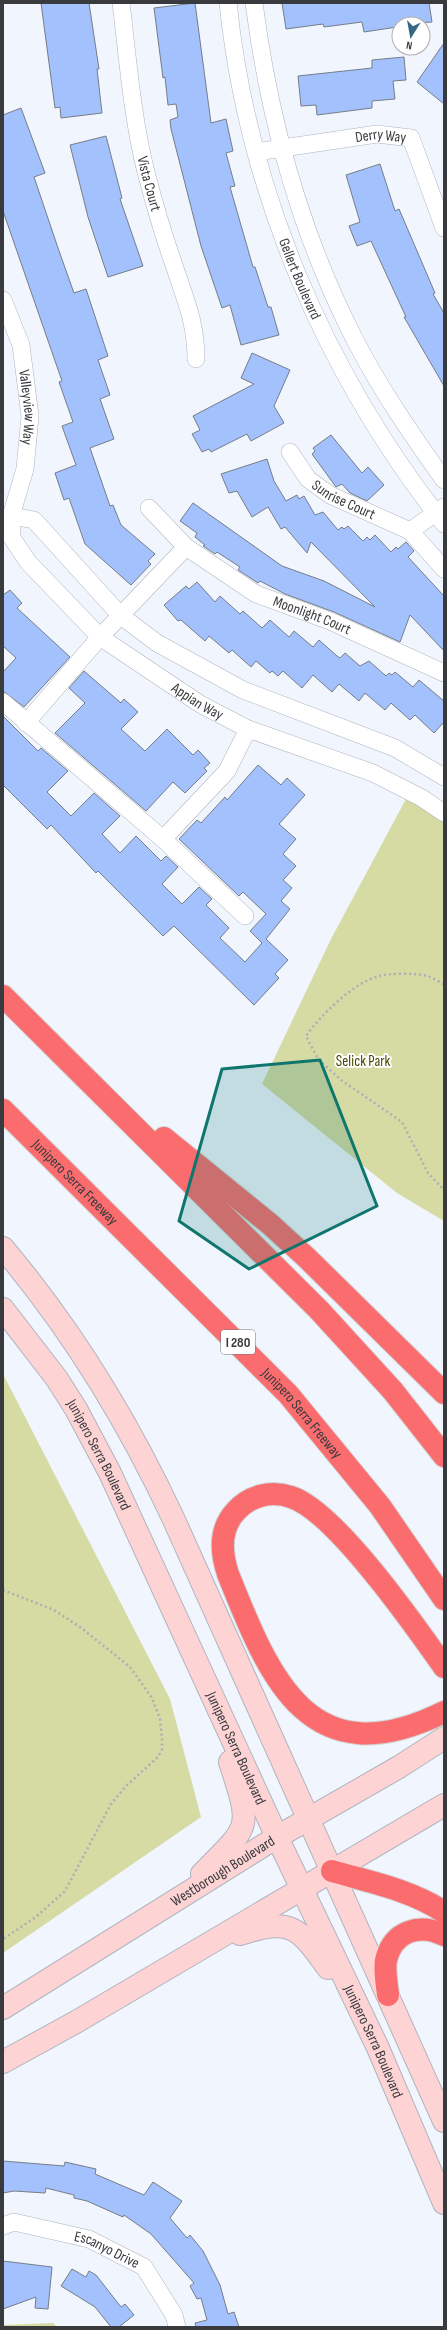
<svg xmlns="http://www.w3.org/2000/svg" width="447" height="2330" font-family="'Sofia Sans Condensed',sans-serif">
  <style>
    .green { fill: #d6daa3 }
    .building { fill: #a2c1fd; stroke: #777d87 }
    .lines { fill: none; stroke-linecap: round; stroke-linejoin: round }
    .minor-casing { stroke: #afb4bf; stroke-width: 18 }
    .secondary-casing { stroke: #afb4bf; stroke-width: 24 }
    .motorway-casing { stroke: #d3d4d5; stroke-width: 24 }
    .path { stroke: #abafb6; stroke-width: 2.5; stroke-dasharray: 2 3; stroke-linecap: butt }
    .minor { stroke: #fff; stroke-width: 17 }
    .secondary { stroke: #fed3d4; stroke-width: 22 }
    .motorway { stroke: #fb6c6e; stroke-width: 22 }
    .marked { fill: #0f766e; fill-opacity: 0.2; stroke: #0f766e; stroke-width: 3; stroke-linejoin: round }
    .labels { text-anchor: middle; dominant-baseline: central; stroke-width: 4; stroke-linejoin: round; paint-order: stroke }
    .shield { fill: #fff; stroke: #747578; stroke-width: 1 }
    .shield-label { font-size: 14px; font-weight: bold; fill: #383a3e }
    .street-label { font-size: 15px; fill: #383a3e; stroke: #fff }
    .park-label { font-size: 15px; fill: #474900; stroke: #fff }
  </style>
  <rect width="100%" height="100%" fill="#f0f5fe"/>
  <path class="green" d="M414,784L444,802V1221L397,1193L262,1084L331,939Z
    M3,1374L170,1699L201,1817L3,1953Z
    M53,2323L57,2327H3V2325Z"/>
  <path class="building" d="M41,3H89L99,69H97L102,113L61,118L60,107L55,108Z
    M195,3L211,123L226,119L233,151L226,153L235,186L230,187L253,267H255L268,307H271L279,335L241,345L230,305L222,308L201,246L171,129L170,120L178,117L176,104L168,105L165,77L163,78L154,8Z
    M282,3H429L432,22L396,24L397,27L364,32L362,22L324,27L323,24L286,29Z
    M444,43V104L417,82Z
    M404,57L406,80L393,81L395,99L372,101V108L317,115L316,105L301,106L298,76L372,68V60Z
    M21,108L45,173L34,177L58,248L74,293L86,289L108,356L98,360L110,395L100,399L114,439L90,448L110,506L113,505L121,525L155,554L148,561L151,564L131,585L85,544L69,498L64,500L55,473L76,465L62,426L73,422L59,382L62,381L3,211V115Z
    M106,136L122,198L120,199L143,266L108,277L88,217L70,145Z
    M380,164L395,211L399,209L435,293L433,294L444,313V386L404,317H406L371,241L357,246L349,226L360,222L346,175Z
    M252,353L290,370L274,406L284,423L251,441L247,434L211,452L209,449L202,452L192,434L200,430L193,416L254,384L241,378Z
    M331,435L362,473L368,467L384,485L367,501L350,493L342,484L336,487L312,454L315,451L313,448Z
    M267,459L274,481L286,501L297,495L299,499L304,496L315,515L323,512L338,530L342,527L344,529L348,526L363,541L367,537L370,540L375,535L391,552L396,547L398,549L406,542L414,551L408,557L444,596V651L410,615L400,642L334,612L285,594L260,581L258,583L238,570L240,567L217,552L215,554L203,546L205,545L195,537L197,533L180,521L193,503L282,566L324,581L375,607L311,542L307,553L285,527L281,529L268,507L252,517L237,491L229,493L221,474Z
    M197,582L215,602L220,596L240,614L243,611L262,628L270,620L289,637L294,631L313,647L319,640L337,656L340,658L345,653L360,666L369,661L386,676L389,673L392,675L395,672L413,687L419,680L444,701V722L434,733L415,715L410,720L391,703L385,710L365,693L359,701L339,684L332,692L313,675L302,688L283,671L278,676L272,671L270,673L256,661L251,667L232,650L229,653L209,636L205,641L181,620L178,621L164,605L186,586L189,589Z
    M10,590L22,603L17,608L70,657L24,707L3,691V672L16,658L3,646V595Z
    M84,671L121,703L124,699L138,712L121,729L145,751L167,729L193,755L198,750L210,763L204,768L207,771L185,793L173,782L146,811L55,733L85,703L69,688Z
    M3,716L38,751L41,748L68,771L47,792L71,816L94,793L120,816L102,834L120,853L136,836L161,861L166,856L178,867L162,884L182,904L199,887L212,899L206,905L229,928L220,938L245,962L262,943L250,931L266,914L243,892L239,896L179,839L197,820L201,823L225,797L227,800L258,765L281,785L287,778L305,795L279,824L296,839L283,854L296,866L283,880L292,888L281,901L290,909L266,939L288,960L275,974L279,978L254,1005L174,926L163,936L98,871L96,873L51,825L47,829L3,785Z
    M3,2161L64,2166L65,2162L96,2169L95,2174L144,2195L153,2182L182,2201L170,2218L187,2238L190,2235L203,2251L220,2285L228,2314L234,2312L239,2327H196L195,2323L207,2320L201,2298L197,2299L190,2286L194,2283L151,2234L124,2215L123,2217L87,2201L74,2198V2195L46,2188L45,2193L14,2191L3,2193Z
    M3,2261L52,2267L48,2309L35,2308L36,2297L3,2309Z
    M72,2269L86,2277L89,2271L96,2275L121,2307L125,2304L134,2315L119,2327H111L95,2307L61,2286Z"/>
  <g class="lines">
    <g class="minor-casing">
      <g id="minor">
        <path id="s1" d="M121,3C128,59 132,117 146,172C154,203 163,234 174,265C185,299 196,322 196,359"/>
        <path id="s2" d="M228,3C248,194 326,374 444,524"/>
        <path d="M254,3C269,119 301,235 355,340C380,389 412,435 444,480"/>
        <path id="s3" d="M256,152L377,134L411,138L444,228"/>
        <path id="s4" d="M3,300L21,345L30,416L25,469L11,516L12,538L28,562L100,637L200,704L248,729L373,773L422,798L444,813"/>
        <path id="s5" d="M290,452L308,479L330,495L410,531L444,569"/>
        <path id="s6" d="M149,508L186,547L256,594L330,621L444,673"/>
        <path d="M3,518L11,516L34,520L121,616L157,643L243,690L395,748L444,777"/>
        <path d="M410,531L444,507"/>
        <path d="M3,702L163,839L245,916"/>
        <path d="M26,723L100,637L186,547"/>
        <path d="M163,839L227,771L248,729"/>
        <path id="s7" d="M3,2226L14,2222L89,2239L144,2267L174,2315L177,2327"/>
      </g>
    </g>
    <g class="secondary-casing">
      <g id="secondary">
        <path d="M3,1248C73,1331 128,1421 174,1520L444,2121"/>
        <path id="s8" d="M3,1309L57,1379L76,1409L110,1473L277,1837L378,2048L444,2203"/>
        <path d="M202,1874C251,1824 252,1830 230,1762"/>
        <path d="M240,1934C291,1918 298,1926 328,1968"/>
        <path id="s9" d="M3,2008L277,1837L399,1767L444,1738"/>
        <path d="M3,2062L76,2022L444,1805"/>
      </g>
    </g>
    <g class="motorway-casing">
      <g id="motorway">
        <path d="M3,996L319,1310L393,1391L444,1456"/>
        <path id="s10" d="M3,1110L288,1394L380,1506L444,1599"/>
        <path d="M164,1138L271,1225L307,1258L444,1393"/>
        <path d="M444,1667C416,1627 335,1511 291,1497C271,1490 249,1496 236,1511C219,1529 221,1553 228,1574C270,1680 310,1778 444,1712"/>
        <path d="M332,1871C370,1882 411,1890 444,1912"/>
        <path d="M388,1995C387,1984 384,1971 386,1960C393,1931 419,1923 444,1935"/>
      </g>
    </g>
    <path class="path" d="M444,984C439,982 433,978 428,976C417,973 389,973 379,976C354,982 320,1016 306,1036L318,1059L341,1080L402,1122L428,1173L444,1190
      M3,1590L54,1610L80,1627L130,1667L152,1698L160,1719L162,1739V1749L158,1757L126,1786L111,1804L65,1891L36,1917L3,1939"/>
    <use href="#minor" class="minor"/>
    <use href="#secondary" class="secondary"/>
    <use href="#motorway" class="motorway"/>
  </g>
  <path class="marked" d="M320,1060L377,1206L249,1269L179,1221L222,1069Z"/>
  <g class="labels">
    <rect class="shield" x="221" y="1330" width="34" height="24" rx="3"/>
    <g class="shield-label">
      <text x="238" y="1342">I 280</text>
    </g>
    <g class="street-label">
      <text stroke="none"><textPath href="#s3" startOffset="126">Derry Way</textPath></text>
      <text stroke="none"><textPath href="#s1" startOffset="183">Vista Court</textPath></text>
      <text stroke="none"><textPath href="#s2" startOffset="286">Gellert Boulevard</textPath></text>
      <text stroke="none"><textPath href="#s4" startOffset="111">Valleyview Way</textPath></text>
      <text stroke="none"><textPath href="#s5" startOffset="74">Sunrise Court</textPath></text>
      <text stroke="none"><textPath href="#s6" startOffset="198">Moonlight Court</textPath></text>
      <text stroke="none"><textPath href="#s4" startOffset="494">Appian Way</textPath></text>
      <text stroke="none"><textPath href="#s10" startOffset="102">Junipero Serra Freeway</textPath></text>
      <text stroke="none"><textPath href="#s10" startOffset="426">Junipero Serra Freeway</textPath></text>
      <text stroke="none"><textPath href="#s8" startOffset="175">Junipero Serra Boulevard</textPath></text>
      <text stroke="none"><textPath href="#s8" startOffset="499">Junipero Serra Boulevard</textPath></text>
      <text stroke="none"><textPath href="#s9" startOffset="259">Westborough Boulevard</textPath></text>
      <text stroke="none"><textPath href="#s8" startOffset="823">Junipero Serra Boulevard</textPath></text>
      <text stroke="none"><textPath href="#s7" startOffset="109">Escanyo Drive</textPath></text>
    </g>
    <g class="park-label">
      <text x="363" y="1061">Selick Park</text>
    </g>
  </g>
  <rect width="447" height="2330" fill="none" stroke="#383a3e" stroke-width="8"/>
  <g transform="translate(411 36) rotate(191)"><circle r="19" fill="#ffffff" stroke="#afb0b2"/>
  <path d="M0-3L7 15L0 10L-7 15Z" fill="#346885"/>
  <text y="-6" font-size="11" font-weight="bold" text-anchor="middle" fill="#383a3e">N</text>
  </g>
</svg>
